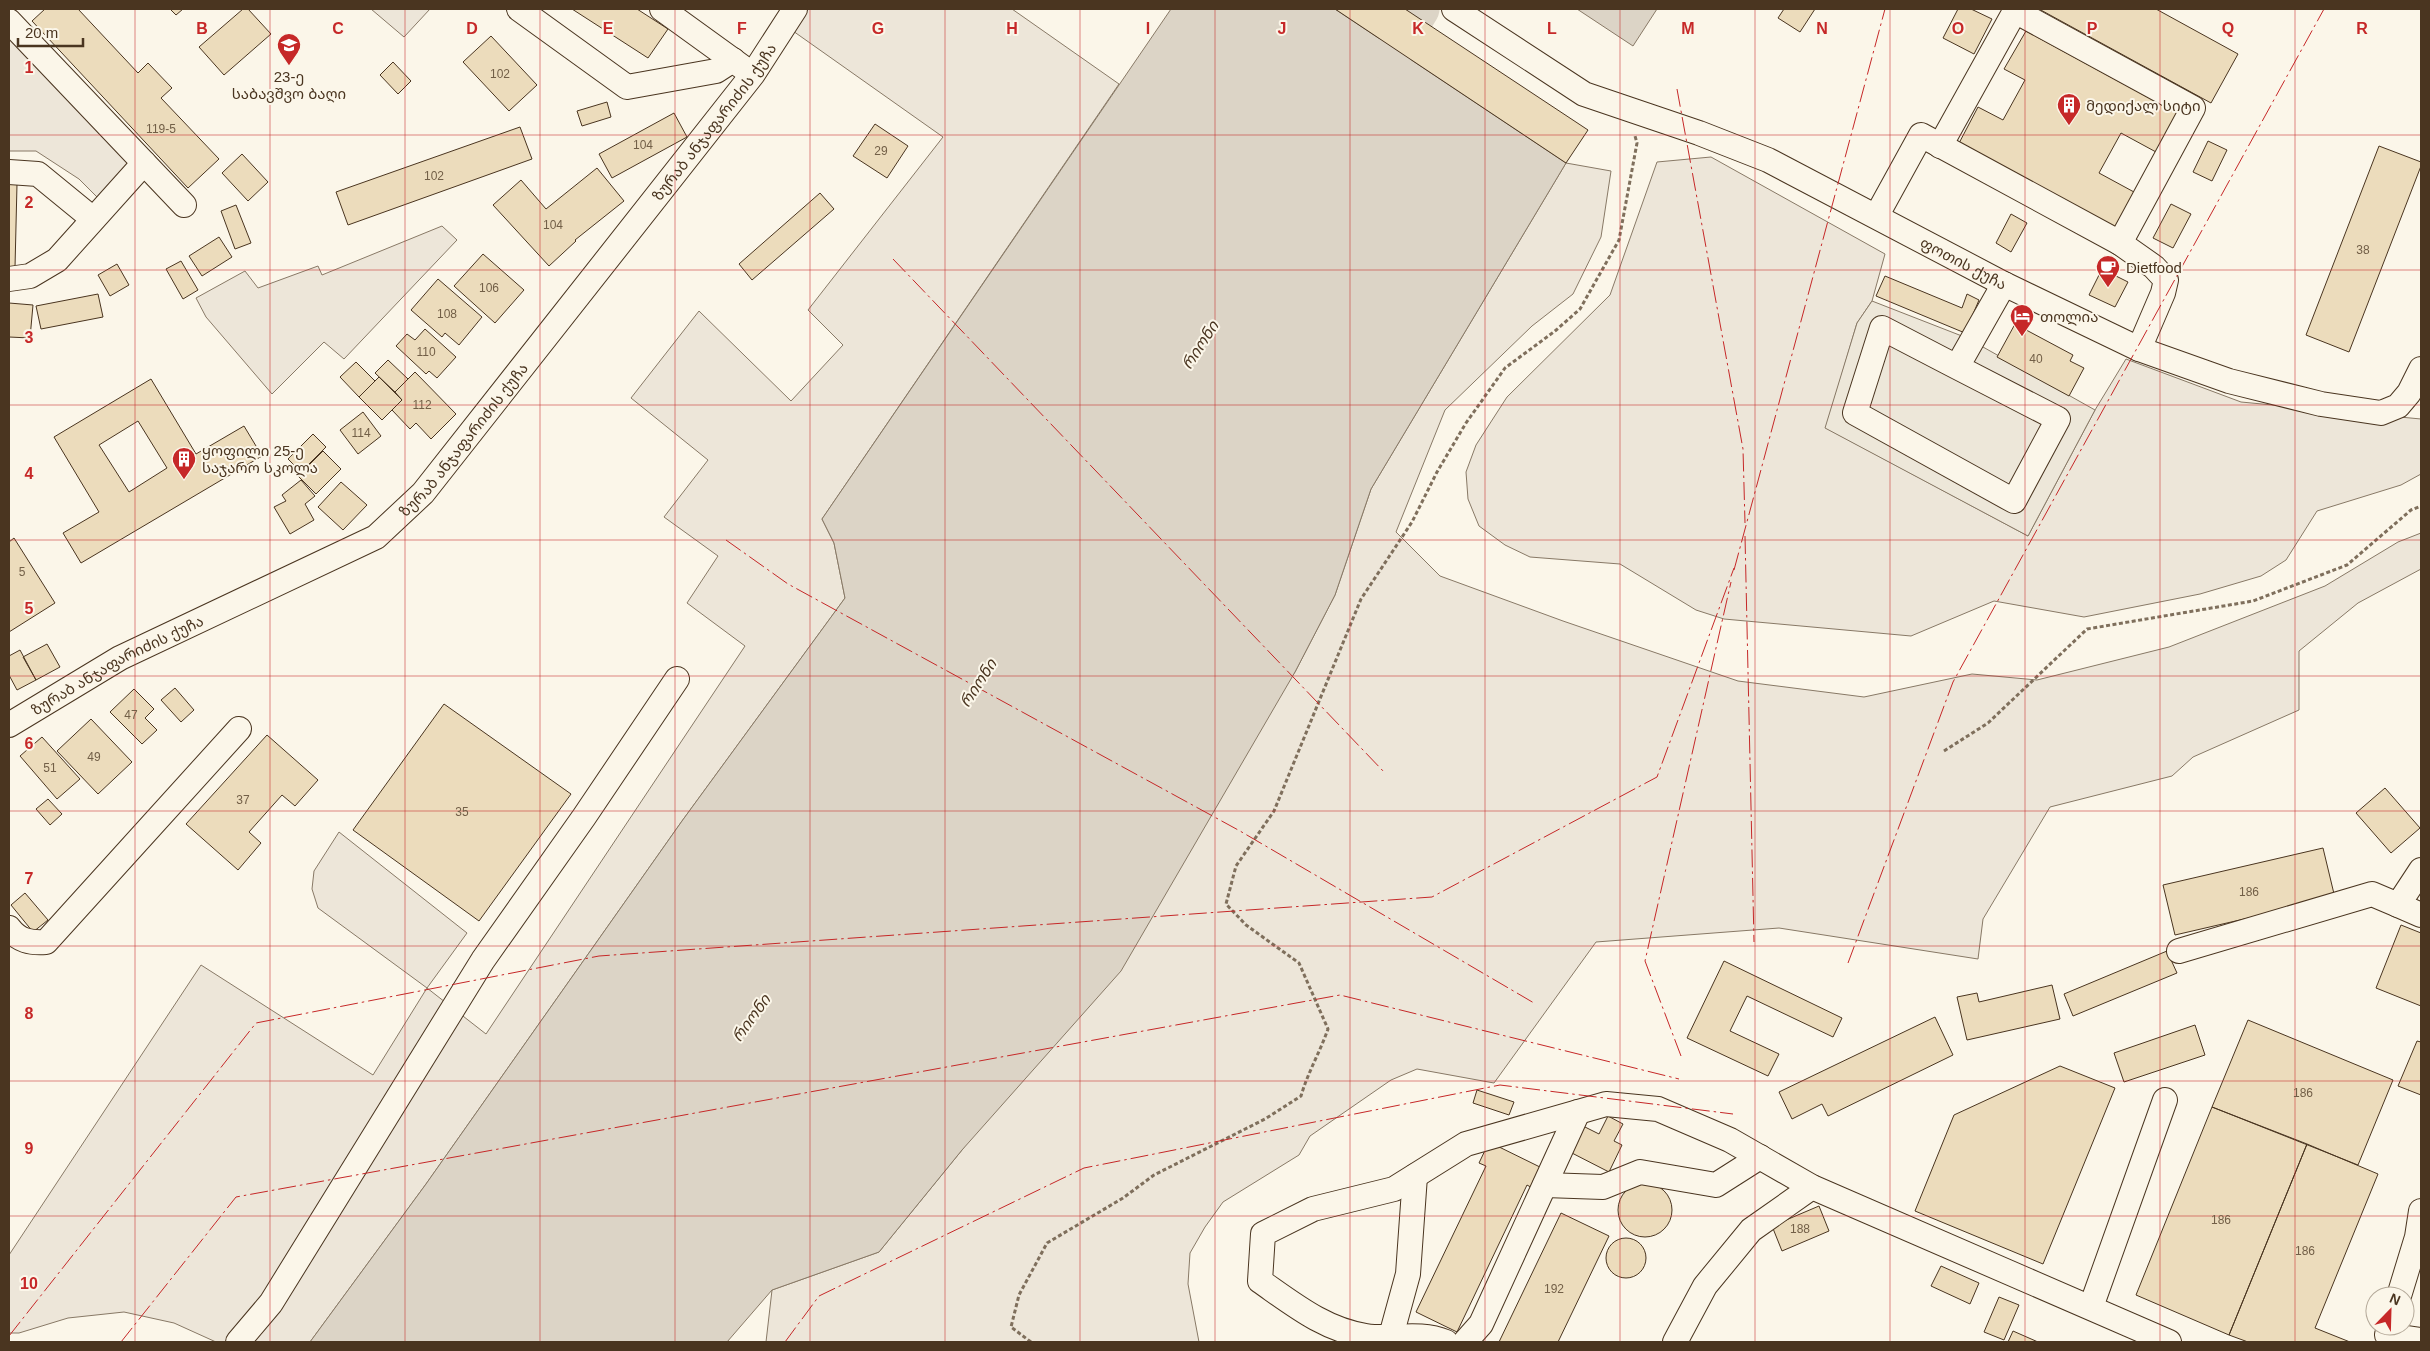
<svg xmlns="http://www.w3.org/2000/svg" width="2430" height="1351" font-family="Helvetica,'Noto Sans Georgian',sans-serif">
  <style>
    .green { fill: #ede6d9; stroke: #887966 }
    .parking { fill: #ede7d9; stroke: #887966 }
    .water { fill: #dcd4c6; stroke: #887966 }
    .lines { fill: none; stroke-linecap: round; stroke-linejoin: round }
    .river { stroke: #dcd4c6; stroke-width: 39 }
    .building { fill: #ecdcbc; stroke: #4a3520; fill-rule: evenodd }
    .minor-casing { stroke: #4a3520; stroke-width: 26 }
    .path { stroke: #7f6f5c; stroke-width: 3; stroke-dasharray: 4 2.5; stroke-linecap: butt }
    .minor { stroke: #fbf6e9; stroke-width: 24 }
    .power { stroke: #c62828; stroke-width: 1; stroke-dasharray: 18 4 2.5 4; stroke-linecap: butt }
    .grid { fill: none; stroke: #c62828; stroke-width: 1; stroke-opacity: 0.55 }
    .labels { text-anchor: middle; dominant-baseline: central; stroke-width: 4; stroke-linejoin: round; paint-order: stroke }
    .number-label { font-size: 12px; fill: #725f47 }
    .poi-label { font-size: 15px; fill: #4a3520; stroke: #fbf6e9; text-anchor: start }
    .street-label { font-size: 15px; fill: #4a3520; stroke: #fbf6e9 }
    .water-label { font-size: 16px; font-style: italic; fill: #4a3520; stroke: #fbf6e9 }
    .grid-label { font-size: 16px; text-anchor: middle; font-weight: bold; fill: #c62828; stroke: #fbf6e9; stroke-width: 4; stroke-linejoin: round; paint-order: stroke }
  </style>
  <rect width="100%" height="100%" fill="#fbf6e9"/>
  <path class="green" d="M371,9H430L404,37Z
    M808,9H1012L1119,84L822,519L834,543L845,598L682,821L426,1184L310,1342H216L174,1323L124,1312L68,1318L19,1333H9V1255L201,965L373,1075L427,988L318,908L312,889L314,871L339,832L467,933L427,988L486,1034L745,646L687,603L718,556L664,517L708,460L631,398L699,311L791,401L843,345L808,310L943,137L793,31Z
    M9,28L148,174L112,212L79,179L36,151H9Z
    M1711,157L1885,254L1872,301L1857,323L1826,428L2028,536L2095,410L2126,359L2241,402L2421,419V474L2401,485L2317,511L2286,560L2261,576L2200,594L2084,617L1994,601L1911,636L1724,619L1696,610L1620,564L1530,557L1505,545L1479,526L1468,499L1466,472L1476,445L1507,397L1610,295L1657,162Z
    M1566,163L1611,171L1601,237L1573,294L1532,326L1445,410L1396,532L1440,576L1563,621L1738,681L1864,697L1972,674L2037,680L2169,647L2325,586L2398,542L2421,533V569L2358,603L2299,651V710L2193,757L2172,776L2050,807L1983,919L1978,959L1779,928L1596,942L1494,1083L1417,1069L1391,1080L1310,1136L1299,1155L1223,1202L1205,1227L1190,1253L1188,1284L1199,1342H766L772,1290L879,1252L962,1150L1295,672L1335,595L1371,489Z
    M442,226L457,240L344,359L324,342L272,394L206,317L196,298L245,271L258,288L318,266L322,275Z"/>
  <path class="parking" d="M1872,301L1967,338L2095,410L2028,536L1825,428L1857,323Z"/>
  <path class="water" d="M1171,9H1335L1566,163L1371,489L1335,595L1295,672L1121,971L962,1150L879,1252L772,1290L727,1342H310L426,1184L682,821L845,598L834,543L822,519Z
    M1577,9H1657L1633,46Z"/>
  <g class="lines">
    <path class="river" d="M1388,61L1420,9"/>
  </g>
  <path class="building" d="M45,9H78L138,73L148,63L172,88L161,98L219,159L188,188L32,21Z
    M170,9H183L176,15Z
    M243,9H248L271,34L224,75L199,47Z
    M572,9H637L668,29L648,58Z
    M1335,9H1405L1588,130L1566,163Z
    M1784,9H1815L1800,32L1778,18Z
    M1958,9H1971L1992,19L1974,54L1943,38Z
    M2039,9H2156L2238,54L2211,103Z
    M2026,31L2177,113L2156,152L2121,133L2099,173L2134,192L2113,231L1957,147L1978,107L2003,120L2025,80L2004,69Z
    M491,36L537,85L509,111L463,62Z
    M393,62L411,81L398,94L380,75Z
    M607,102L611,117L582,126L577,111Z
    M674,113L687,137L612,178L599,154Z
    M875,124L908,146L887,178L853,156Z
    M520,127L532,159L348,225L336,192Z
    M2208,141L2227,150L2212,181L2193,172Z
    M2379,146L2421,162V166L2349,352L2306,335Z
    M242,154L268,182L248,201L222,173Z
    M597,168L624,201L575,240L576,241L549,266L493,205L521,180L546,209Z
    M9,184H17L15,268H9Z
    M820,193L834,209L752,280L739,264Z
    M2171,204L2191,214L2173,248L2153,238Z
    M236,205L251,243L235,249L221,211Z
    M2011,214L2027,223L2011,252L1996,243Z
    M219,237L232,257L202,276L189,256Z
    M483,254L524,290L495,323L454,286Z
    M181,261L198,290L183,299L166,269Z
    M117,264L129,285L110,296L98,275Z
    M2102,269L2128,282L2115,307L2089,295Z
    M1885,276L1962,308L1967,294L1979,300L1965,333L1876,296Z
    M438,279L482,317L459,345L445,333L442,337L411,310Z
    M98,294L103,317L41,329L36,306Z
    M9,303L33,305L30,338L9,337Z
    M2015,324L2073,355L2070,361L2084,368L2069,396L1997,357Z
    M425,329L456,357L437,378L429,371L426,374L396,346L407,334L415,340Z
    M388,360L408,379L395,392L375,373Z
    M356,362L375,381L359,397L340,377Z
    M415,372L456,414L431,439L416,423L410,429L392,410L402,400L395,392Z
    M379,377L402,400L382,420L359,397Z
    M151,379L196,454L244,426L262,456L81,563L63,533L99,512L54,437ZM138,421L167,468L129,492L99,445Z
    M363,412L381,436L358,454L340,430Z
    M313,434L326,447L301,472L288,459Z
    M323,451L341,469L316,494L298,476Z
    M301,480L315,496L305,504L314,520L290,534L274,507L286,501L282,495Z
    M341,482L367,505L343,530L318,507Z
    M14,538L55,603L9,632V542Z
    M47,644L60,667L36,680L23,657Z
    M20,650L36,680L17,690L9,675V656Z
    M175,688L194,710L181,722L161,700Z
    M134,689L154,709L145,718L157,730L142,744L110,712Z
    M444,704L571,794L479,921L353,830Z
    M91,719L132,762L98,794L57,751Z
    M267,735L318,780L295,806L282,795L249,832L261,843L238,870L186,824Z
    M42,737L80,779L57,799L20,756Z
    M2385,788L2420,828L2391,853L2356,813Z
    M48,799L62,814L50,825L36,809Z
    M2323,848L2335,898L2175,935L2163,885Z
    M25,893L48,920L33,932L11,905Z
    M2401,925L2421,933V1006L2376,988Z
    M2167,951L2177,973L2073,1016L2064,994Z
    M1724,961L1842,1018L1833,1037L1747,996L1730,1031L1779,1054L1768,1076L1687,1038Z
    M2052,985L2060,1019L1967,1040L1957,997L1977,993L1979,1002Z
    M1935,1017L1953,1055L1828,1116L1822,1104L1792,1119L1779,1092Z
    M2248,1020L2393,1080L2358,1165L2212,1107Z
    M2195,1025L2205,1055L2124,1082L2114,1053Z
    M2417,1041L2421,1042V1095L2398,1086Z
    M2060,1066L2115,1088L2043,1264L1915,1211L1954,1115Z
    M1477,1090L1514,1102L1509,1115L1473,1103Z
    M2212,1107L2307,1144L2229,1335L2136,1295Z
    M1608,1116L1623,1124L1614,1141L1622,1145L1609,1172L1568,1151L1581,1125L1599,1134Z
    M1489,1142L1546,1170L1536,1190L1527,1185L1457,1332L1416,1312L1486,1166L1479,1163Z
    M2307,1144L2378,1174L2315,1328L2350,1342H2248L2229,1335Z
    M1618 1210a27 27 0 1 1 54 0a27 27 0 1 1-54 0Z
    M1819,1206L1829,1231L1782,1251L1772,1226Z
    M1561,1213L1609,1236L1558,1342H1499Z
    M1606 1258a20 20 0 1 1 40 0a20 20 0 1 1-40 0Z
    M1941,1266L1979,1283L1970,1304L1931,1286Z
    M1999,1297L2019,1305L2004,1340L1984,1332Z
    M2013,1331L2038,1342H2008Z"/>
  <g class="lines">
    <g class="minor-casing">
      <g id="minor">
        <path d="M519,9L627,87L716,71L733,60"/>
        <path d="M662,9L745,69"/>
        <path id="s1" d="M1454,9L1584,94L1699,133L1768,160L2004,284L2139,349L2229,381L2321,404L2381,413L2398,406L2409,393L2421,369"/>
        <path d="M9,21L184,205"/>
        <path d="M1940,146L2015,11L2193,108L2120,243"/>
        <path d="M9,172L38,174L93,219"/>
        <path d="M1877,215L1921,135L2120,243L2154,267L2166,280L2163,293L2139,349"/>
        <path d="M9,279L30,276L57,260L144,163"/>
        <path d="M1957,367L1882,328L1855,413L2014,501L2058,419L1957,367L2004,284"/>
        <path id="s2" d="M9,725L120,658L376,537L423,493L753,74L795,9"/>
        <path d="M2398,905L2421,915"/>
        <path d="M9,928C19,941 30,943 46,942L239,729"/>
        <path d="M2179,951L2372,894L2398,905L2421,870"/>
        <path d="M1545,1185L1603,1187L1640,1172L1716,1185L1760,1157"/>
        <path d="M2399,1296L2417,1237L2421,1211"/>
        <path d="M2091,1307L2165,1100"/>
        <path d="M2387,1335L2421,1340"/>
        <path d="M1391,1336L1408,1274L1415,1176"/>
        <path d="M238,1342L271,1303L483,960L584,817L677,679"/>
        <path d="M1446,1342C1418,1331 1393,1340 1366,1336C1325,1330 1293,1304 1260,1281L1263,1234L1313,1209L1394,1189L1466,1144L1606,1104L1658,1109L1730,1140L1812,1187L2169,1342"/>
        <path d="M1465,1342L1481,1324L1578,1112"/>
        <path d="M1675,1342L1705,1286L1751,1230L1812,1187"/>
      </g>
    </g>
    <path class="path" d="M1944,751L1988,723L2087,629L2253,601L2347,565L2411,510L2421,506
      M1031,1342L1011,1327L1019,1295L1047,1243L1123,1198L1154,1175L1265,1119L1301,1096C1308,1072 1320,1052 1328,1029L1299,963L1246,925L1226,904L1236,866L1274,811L1361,599L1412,522L1437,472L1466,423L1505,368L1555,331L1580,309L1619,240L1637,143L1635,136"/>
    <use href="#minor" class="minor"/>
    <path class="power" d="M1677,89L1743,449L1745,523
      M893,259L1385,773
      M1745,536L1754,942
      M726,540L788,584L1240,831L1534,1003
      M1734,570L1885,9
      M1848,963L1953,682L2324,9
      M1681,1056L1645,961L1731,582
      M9,1336L256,1023L599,956L1432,897L1657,777L1734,568
      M121,1342L236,1197L1340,995L1679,1079
      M785,1342L819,1296L1084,1168L1500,1085L1733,1114"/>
  </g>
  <path class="grid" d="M135,9V1342M270,9V1342M405,9V1342M540,9V1342M675,9V1342M810,9V1342M945,9V1342M1080,9V1342M1215,9V1342M1350,9V1342M1485,9V1342M1620,9V1342M1755,9V1342M1890,9V1342M2025,9V1342M2160,9V1342M2295,9V1342M9,135H2421M9,270H2421M9,405H2421M9,540H2421M9,676H2421M9,811H2421M9,946H2421M9,1081H2421M9,1216H2421"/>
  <defs>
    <g id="school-pin" transform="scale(1.25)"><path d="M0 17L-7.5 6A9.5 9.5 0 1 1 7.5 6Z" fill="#c62828" stroke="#fbf6e9"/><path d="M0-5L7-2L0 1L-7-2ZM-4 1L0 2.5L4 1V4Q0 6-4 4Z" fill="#fff"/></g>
    <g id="building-pin" transform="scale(1.25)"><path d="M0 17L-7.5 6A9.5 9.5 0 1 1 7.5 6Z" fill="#c62828" stroke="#fbf6e9"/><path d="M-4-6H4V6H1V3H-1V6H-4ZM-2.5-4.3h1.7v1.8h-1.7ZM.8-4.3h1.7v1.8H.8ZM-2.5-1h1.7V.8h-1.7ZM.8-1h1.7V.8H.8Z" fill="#fff"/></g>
    <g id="cafe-pin" transform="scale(1.25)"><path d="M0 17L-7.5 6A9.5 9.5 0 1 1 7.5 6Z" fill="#c62828" stroke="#fbf6e9"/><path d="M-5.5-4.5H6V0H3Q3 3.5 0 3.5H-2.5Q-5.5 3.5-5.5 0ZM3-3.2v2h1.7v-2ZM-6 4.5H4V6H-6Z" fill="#fff"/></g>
    <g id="hotel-pin" transform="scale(1.25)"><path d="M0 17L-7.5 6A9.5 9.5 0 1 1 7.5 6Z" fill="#c62828" stroke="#fbf6e9"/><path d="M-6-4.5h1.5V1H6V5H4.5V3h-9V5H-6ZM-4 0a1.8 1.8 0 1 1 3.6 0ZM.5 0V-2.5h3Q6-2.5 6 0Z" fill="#fff"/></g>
  </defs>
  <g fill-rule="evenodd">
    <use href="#school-pin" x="289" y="45"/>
    <use href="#building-pin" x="2069" y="105"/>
    <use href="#cafe-pin" x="2108" y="267"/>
    <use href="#hotel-pin" x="2022" y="316"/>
    <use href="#building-pin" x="184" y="459"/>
  </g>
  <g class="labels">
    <g class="number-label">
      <text x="500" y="74">102</text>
      <text x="161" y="129">119-5</text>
      <text x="643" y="145">104</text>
      <text x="881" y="151">29</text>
      <text x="434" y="176">102</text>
      <text x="553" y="225">104</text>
      <text x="2363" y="250">38</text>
      <text x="489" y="288">106</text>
      <text x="447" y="314">108</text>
      <text x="426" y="352">110</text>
      <text x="2036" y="359">40</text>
      <text x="422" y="405">112</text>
      <text x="361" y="433">114</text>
      <text x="22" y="572">5</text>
      <text x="131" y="715">47</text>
      <text x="94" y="757">49</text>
      <text x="50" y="768">51</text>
      <text x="243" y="800">37</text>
      <text x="462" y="812">35</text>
      <text x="2249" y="892">186</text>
      <text x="2303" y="1093">186</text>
      <text x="2221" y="1220">186</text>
      <text x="1800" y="1229">188</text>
      <text x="2305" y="1251">186</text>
      <text x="1554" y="1289">192</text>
    </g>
    <g class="poi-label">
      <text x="289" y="76" text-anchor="middle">23-ე<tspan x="289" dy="17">საბავშვო ბაღი</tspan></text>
      <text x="2086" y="105">მედიქალ სიტი</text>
      <text x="2126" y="267">Dietfood</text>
      <text x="2040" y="316">თოლია</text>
      <text x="202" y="450">ყოფილი 25-ე<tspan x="202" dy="17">საჯარო სკოლა</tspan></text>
    </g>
    <g class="street-label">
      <text stroke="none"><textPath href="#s2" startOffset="949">ზურაბ ანჯაფარიძის ქუჩა</textPath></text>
      <text stroke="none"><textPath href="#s1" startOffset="572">ფოთის ქუჩა</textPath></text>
      <text stroke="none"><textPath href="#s2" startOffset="544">ზურაბ ანჯაფარიძის ქუჩა</textPath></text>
      <text stroke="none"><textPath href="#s2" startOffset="124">ზურაბ ანჯაფარიძის ქუჩა</textPath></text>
    </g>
    <g class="water-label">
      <text transform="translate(1200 345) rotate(-57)">რიონი</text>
      <text transform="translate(978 683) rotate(-57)">რიონი</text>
      <text transform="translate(751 1018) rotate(-54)">რიონი</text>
    </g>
  </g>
  <g class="grid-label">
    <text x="202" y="34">B</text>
    <text x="338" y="34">C</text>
    <text x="472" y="34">D</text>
    <text x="608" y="34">E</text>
    <text x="742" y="34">F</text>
    <text x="878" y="34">G</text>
    <text x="1012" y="34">H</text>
    <text x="1148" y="34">I</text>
    <text x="1282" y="34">J</text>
    <text x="1418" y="34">K</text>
    <text x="1552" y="34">L</text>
    <text x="1688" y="34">M</text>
    <text x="1822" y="34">N</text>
    <text x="1958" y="34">O</text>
    <text x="2092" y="34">P</text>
    <text x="2228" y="34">Q</text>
    <text x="2362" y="34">R</text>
    <text x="29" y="73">1</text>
    <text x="29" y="208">2</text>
    <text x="29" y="343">3</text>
    <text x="29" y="479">4</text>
    <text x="29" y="614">5</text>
    <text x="29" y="749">6</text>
    <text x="29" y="884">7</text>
    <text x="29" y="1019">8</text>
    <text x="29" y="1154">9</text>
    <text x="29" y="1289">10</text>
  </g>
  <rect width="2430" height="1351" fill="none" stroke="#4a3520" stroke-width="20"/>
  <g transform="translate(2390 1311) rotate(23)"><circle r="24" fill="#fbf6e9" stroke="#b4a999"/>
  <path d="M0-4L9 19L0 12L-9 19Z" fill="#c62828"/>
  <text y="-8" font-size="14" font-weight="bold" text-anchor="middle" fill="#4a3520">N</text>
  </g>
  <path d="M18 38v8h65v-8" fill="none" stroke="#4a3520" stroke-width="2.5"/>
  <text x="25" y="38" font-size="15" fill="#4a3520" stroke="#fbf6e9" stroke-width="4" paint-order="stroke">20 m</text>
</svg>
